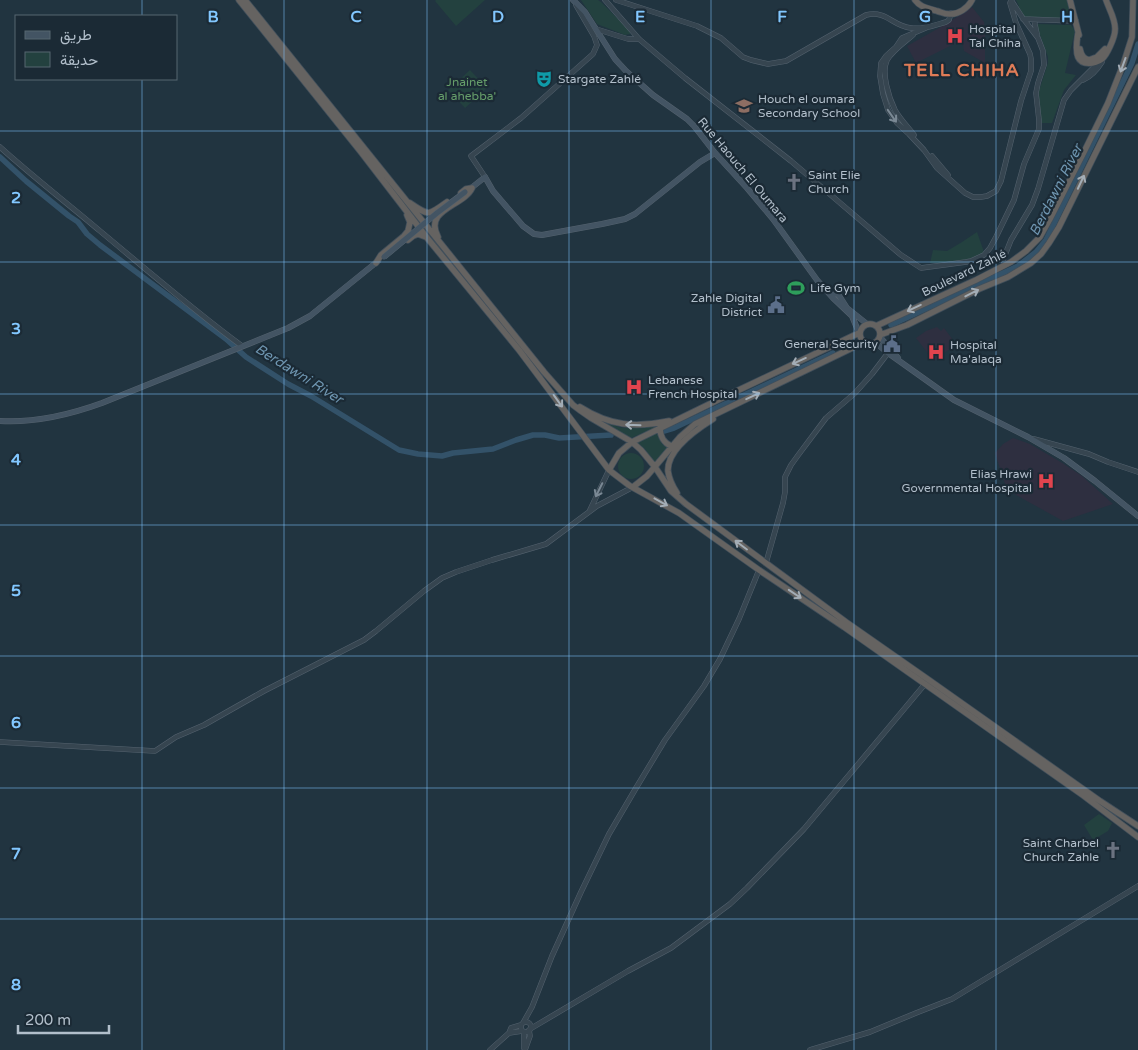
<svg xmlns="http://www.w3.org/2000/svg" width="1138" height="1050" font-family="'Varela Round',Vazirmatn,sans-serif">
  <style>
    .medical { fill: #2e2f40 }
    .green { fill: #23413f }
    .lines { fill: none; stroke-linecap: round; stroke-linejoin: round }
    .river { stroke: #335269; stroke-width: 5.5 }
    .tertiary-casing { stroke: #54626e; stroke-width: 5.5 }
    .secondary-casing { stroke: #54626e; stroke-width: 6 }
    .trunk-casing { stroke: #414f5b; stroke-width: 7 }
    .tertiary { stroke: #364550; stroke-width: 4.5 }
    .secondary { stroke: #435463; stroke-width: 5 }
    .trunk { stroke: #656361; stroke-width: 5.5 }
    .secondary-bridge-casing { stroke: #54626e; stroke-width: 6; stroke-linecap: butt }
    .secondary-bridge { stroke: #435463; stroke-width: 5 }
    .oneway { stroke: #a3adb6 }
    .oneway2 { stroke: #7a8894 }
    .grid { fill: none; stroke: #82c7ff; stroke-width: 1; stroke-opacity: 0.55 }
    .labels { text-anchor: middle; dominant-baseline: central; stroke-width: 4.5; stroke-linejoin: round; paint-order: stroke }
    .poi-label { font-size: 12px; fill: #b2bfcb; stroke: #1b2a35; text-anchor: start }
    .park-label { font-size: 12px; fill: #669e6a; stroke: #1b2a35 }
    .street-label { font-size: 12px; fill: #b2bfcb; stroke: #1b2a35 }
    .water-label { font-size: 14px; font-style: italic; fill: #6f96b1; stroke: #1b2a35 }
    .district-label { font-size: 18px; font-weight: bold; letter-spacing: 1px; fill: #e07c57; stroke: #1b2a35 }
    .grid-label { font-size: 16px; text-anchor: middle; font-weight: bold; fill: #82c7ff; stroke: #1b2a35; stroke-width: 4.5; stroke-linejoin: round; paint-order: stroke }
  </style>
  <rect width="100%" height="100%" fill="#213440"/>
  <path class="medical" d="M972,7L984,22L985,32V63L964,51L962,40L916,63L907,46L946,24Z
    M937,327L941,331L944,328L956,344L934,361L916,338L926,331Z
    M1013,438L1030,444L1064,464L1082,476L1113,504L1063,521L1007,490L995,453L1003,444Z"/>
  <path class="green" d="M436,0H485L456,26L435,1Z
    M581,0H598L601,2L631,32L630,34L625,35L597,24Z
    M1016,0H1067L1072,18L1071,21L1026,20L1017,7L1019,6Z
    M1038,24L1071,25L1075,31L1065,73L1076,75L1064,90L1052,123H1041L1038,94L1048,63V57L1037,27Z
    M470,70L487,88L465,108L448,90Z
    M977,232L984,252C970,264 947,262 930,263L933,250L947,251L962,242Z
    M591,417L619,427L627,428L659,426L631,438Z
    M657,432L662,444L668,448L654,463L645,449L636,442Z
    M618 466a13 13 0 1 1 26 0a13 13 0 1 1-26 0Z
    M1099,814L1112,823L1108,831L1093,840L1084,825Z"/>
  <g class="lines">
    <path class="river" d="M0,157L26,181L69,216L78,222L87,234L100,245L226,339L246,357L288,384L311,396L399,450L418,454L442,456L453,453L493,449L516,440L533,435H545L559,438L611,435
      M891,325L1018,266L1036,252L1046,240L1132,63L1138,44
      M664,431L674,428L833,353"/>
    <g class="tertiary-casing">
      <path id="tertiary" d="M605,0L639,39L685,78L791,161L901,255L921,268L966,262L971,261L984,255L990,248L996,237L1014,200L1024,164L1039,129V120L1036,93L1038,83L1044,65L1043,51L1038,38L1022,17L1011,0
        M616,0L697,26L721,38L743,57L751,60L768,64L786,61L866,15C887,10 892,26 911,28C922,30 935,25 946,22L949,20L951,13
        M1023,19L1076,21
        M1034,20L1037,34
        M928,27L902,38L896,47L886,56L881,63L880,76L883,94L888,110L897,123L909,134L924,150L937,168L965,193L973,197H981L987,196L996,191L1001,181L1021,101L1031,71V59L1030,54L1016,23L1010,3
        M596,29L628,39H639
        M913,35C905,42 893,50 887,60C881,73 889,98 895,110C900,119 908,127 914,135
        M1083,80C1092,76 1097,70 1102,62
        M0,147C32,176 67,203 100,231C147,270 193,310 242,346
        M932,156L948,175
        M485,177L471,156L521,118L593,54L597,45L594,36L576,5
        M1005,265L1003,260L1011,240L1032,205L1038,189L1064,100L1071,90L1097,64L1098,60
        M1034,439L1089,454L1108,462L1138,472
        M590,510L609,470
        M766,563L783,503L785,492V477L791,465L799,454L826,418L855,393L872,374L888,353
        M0,742L155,751L176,737L204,725L264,691L364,640L376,631L424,591L442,578L456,572L492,560L546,544L597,506L633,487
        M521 1027a5 5 0 1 1 10 0a5 5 0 1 1-10 0Z
        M523,1023L532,1007L552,956L581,892L609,834L636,788L665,740L704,686L720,659L739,619L759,570
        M530,1029L628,971L671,948L730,904L747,888L804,829L925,684
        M524,1032V1048
        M509,1033L522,1031
        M490,1050L509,1033L511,1028L521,1025
        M525,1050L530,1036L529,1030
        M810,1050L870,1032L916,1013L952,999L1138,886"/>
    </g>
    <g class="secondary-casing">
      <path id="secondary" d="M573,0L585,12L615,59L626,71L653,95L687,119L694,126L715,153L747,188L773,219L817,280L833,298L852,316L859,333
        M470,189L485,177L493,191L523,226L534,234L542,235L602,224L625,219L635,214L700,162L715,153
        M832,295L835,294H838L847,308L867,324
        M880,337L898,358
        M876,343L888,353L954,400L1028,437L1064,458L1095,481L1138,516
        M0,421C35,423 69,415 102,403L288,328L310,316L378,261"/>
    </g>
    <g class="trunk-casing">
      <path id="trunk" d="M239,0L361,152L428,239L519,350L609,470L630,486L679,513L759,570L844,627L1084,796L1138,837
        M245,0L544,372L573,405L581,411L591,418L632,442L641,450L655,467L671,491L686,504L846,622L929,680L1100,801L1138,826
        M915,0C921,8 928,8 937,11C941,12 944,14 949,14C958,15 968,8 972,0
        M1070,0L1079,35
        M1078,33C1077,40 1075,50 1078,57C1082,66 1095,64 1102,59C1107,55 1115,37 1115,30C1116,20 1109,9 1106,0
        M1080,49C1081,55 1083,59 1089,60L1097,57L1105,49
        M461,193L466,189L472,188
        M410,203C429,216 428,216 447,202
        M438,237C423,209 464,206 472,188
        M408,240L413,236L418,234L426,237
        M376,263L381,255L404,236L408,231L410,222L407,215
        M860 334a10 10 0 1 1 20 0a10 10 0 1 1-20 0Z
        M876,326L976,280L1011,262L1026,251L1040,237L1050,219L1085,150L1108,103L1123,65L1132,37L1133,0
        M880,335L907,325L979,289L1008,277L1031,263L1041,254L1049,243L1059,227L1138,67
        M580,407C610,426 635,428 669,421
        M660,428C660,436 664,443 671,446
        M609,470L619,453L632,442L720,399L859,333
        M633,487L647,476L680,437L695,424L854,347L862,342
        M677,493C673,487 669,479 668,471C667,450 697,429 713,419"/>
    </g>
    <use href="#tertiary" class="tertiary"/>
    <use href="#secondary" class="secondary"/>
    <use href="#trunk" class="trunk"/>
    <g class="secondary-bridge-casing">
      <path id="secondary-bridge" d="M384,257L437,213L465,192"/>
    </g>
    <use href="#secondary-bridge" class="secondary-bridge"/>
  </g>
  <defs><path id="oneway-shaft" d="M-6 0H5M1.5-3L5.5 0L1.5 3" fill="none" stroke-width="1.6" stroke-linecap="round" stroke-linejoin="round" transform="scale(1.25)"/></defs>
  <g class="oneway">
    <use href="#oneway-shaft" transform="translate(1123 65) rotate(110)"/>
    <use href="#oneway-shaft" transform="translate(1081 182) rotate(-65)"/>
    <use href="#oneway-shaft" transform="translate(972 293) rotate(-27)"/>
    <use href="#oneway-shaft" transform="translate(914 308) rotate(155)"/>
    <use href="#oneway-shaft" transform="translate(799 361) rotate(156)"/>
    <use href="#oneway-shaft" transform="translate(753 396) rotate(-25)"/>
    <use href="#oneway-shaft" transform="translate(558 401) rotate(54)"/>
    <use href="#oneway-shaft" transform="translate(633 425) rotate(-178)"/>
    <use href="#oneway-shaft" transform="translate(661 502) rotate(29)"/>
    <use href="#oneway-shaft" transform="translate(741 545) rotate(-143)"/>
    <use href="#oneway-shaft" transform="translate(795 594) rotate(34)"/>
  </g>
  <g class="oneway2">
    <use href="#oneway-shaft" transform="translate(892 116) rotate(55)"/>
    <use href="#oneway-shaft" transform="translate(599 490) rotate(116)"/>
  </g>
  <path class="grid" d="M142,0V16M284,0V1050M427,0V1050M569,0V1050M711,0V1050M854,0V1050M996,0V1050M142,79V1050M0,131H1138M0,262H1138M0,394H1138M0,525H1138M0,656H1138M0,788H1138M0,919H1138"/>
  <defs>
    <g id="hospital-bare" transform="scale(1.35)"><path d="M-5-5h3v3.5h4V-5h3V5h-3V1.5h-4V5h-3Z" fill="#e0444e" stroke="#1b2a35" stroke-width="2.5" paint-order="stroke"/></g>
    <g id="theatre-bare" transform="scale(1.35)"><path d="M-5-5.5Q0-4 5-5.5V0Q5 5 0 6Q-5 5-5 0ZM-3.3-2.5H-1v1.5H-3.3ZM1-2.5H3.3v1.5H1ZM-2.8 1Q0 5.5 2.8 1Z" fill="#0f9aa8" stroke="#1b2a35" stroke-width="2.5" paint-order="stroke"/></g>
    <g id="university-bare" transform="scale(1.35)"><path d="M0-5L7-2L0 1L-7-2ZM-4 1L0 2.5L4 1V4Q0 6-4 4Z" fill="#8d6e63" stroke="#1b2a35" stroke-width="2.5" paint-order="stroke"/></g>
    <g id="church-bare" transform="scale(1.35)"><path d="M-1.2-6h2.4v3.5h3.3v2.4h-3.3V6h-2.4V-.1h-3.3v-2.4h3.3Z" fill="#6b7280" stroke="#1b2a35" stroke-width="2.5" paint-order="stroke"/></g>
    <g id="stadium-bare" transform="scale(1.35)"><path d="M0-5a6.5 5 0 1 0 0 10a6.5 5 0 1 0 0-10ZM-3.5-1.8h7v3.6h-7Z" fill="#2e9e5b" stroke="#1b2a35" stroke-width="2.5" paint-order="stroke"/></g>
    <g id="civic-bare" transform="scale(1.35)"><path d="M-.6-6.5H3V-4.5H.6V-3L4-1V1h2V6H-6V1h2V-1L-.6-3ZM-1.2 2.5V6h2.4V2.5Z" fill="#5c6f8a" stroke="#1b2a35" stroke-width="2.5" paint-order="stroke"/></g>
  </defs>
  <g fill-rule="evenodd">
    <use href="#hospital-bare" x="955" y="36"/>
    <use href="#theatre-bare" x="544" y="79"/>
    <use href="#university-bare" x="744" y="106"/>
    <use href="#church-bare" x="794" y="182"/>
    <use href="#stadium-bare" x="796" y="288"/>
    <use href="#civic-bare" x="776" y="305"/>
    <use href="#civic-bare" x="892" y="344"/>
    <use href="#hospital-bare" x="936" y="352"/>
    <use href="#hospital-bare" x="634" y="387"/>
    <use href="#hospital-bare" x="1046" y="481"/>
    <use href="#church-bare" x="1113" y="850"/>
  </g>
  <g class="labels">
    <g class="poi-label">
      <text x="969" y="29">Hospital<tspan x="969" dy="14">Tal Chiha</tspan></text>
      <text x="558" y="79">Stargate Zahlé</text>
      <text x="758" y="99">Houch el oumara<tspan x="758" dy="14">Secondary School</tspan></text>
      <text x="808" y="175">Saint Elie<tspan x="808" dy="14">Church</tspan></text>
      <text x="810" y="288">Life Gym</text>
      <text x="762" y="298" text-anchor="end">Zahle Digital<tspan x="762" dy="14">District</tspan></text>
      <text x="878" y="344" text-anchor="end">General Security</text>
      <text x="950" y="345">Hospital<tspan x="950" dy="14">Ma'alaqa</tspan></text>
      <text x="648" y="380">Lebanese<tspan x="648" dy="14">French Hospital</tspan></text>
      <text x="1032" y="474" text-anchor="end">Elias Hrawi<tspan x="1032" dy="14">Governmental Hospital</tspan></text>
      <text x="1099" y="843" text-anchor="end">Saint Charbel<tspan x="1099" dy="14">Church Zahle</tspan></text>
    </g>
    <g class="park-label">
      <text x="467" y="82">Jnainet<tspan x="467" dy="14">al ahebba'</tspan></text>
    </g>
    <g class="street-label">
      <text transform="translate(743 170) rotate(50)">Rue Haouch El Oumara</text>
      <text transform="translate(964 273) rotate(-26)">Boulevard Zahlé</text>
    </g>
    <g class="water-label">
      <text transform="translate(1056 190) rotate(-63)">Berdawni River</text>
      <text transform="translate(299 374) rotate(32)">Berdawni River</text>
    </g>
    <g class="district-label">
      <text x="962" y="70">TELL CHIHA</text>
    </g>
  </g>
  <g class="grid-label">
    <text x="213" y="22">B</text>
    <text x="356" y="22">C</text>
    <text x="498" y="22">D</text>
    <text x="640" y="22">E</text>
    <text x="782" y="22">F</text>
    <text x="925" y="22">G</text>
    <text x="1067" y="22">H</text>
    <text x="16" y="203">2</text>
    <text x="16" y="334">3</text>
    <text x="16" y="465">4</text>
    <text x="16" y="596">5</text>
    <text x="16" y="728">6</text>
    <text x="16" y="859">7</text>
    <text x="16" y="990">8</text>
  </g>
  <rect x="15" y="15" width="162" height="65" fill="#1b2a35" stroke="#576671"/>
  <rect x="25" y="31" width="25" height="8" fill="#435463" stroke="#576671"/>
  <text x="60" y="40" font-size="15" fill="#b2bfcb">طريق</text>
  <rect x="25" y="52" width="25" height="15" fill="#23413f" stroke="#576671"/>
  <text x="60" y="65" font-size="15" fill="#b2bfcb">حديقة</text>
  <path d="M18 1025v8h91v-8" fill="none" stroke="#b2bfcb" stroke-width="2.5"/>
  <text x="25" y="1025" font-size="15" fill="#b2bfcb" stroke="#1b2a35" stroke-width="4" paint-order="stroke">200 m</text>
</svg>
